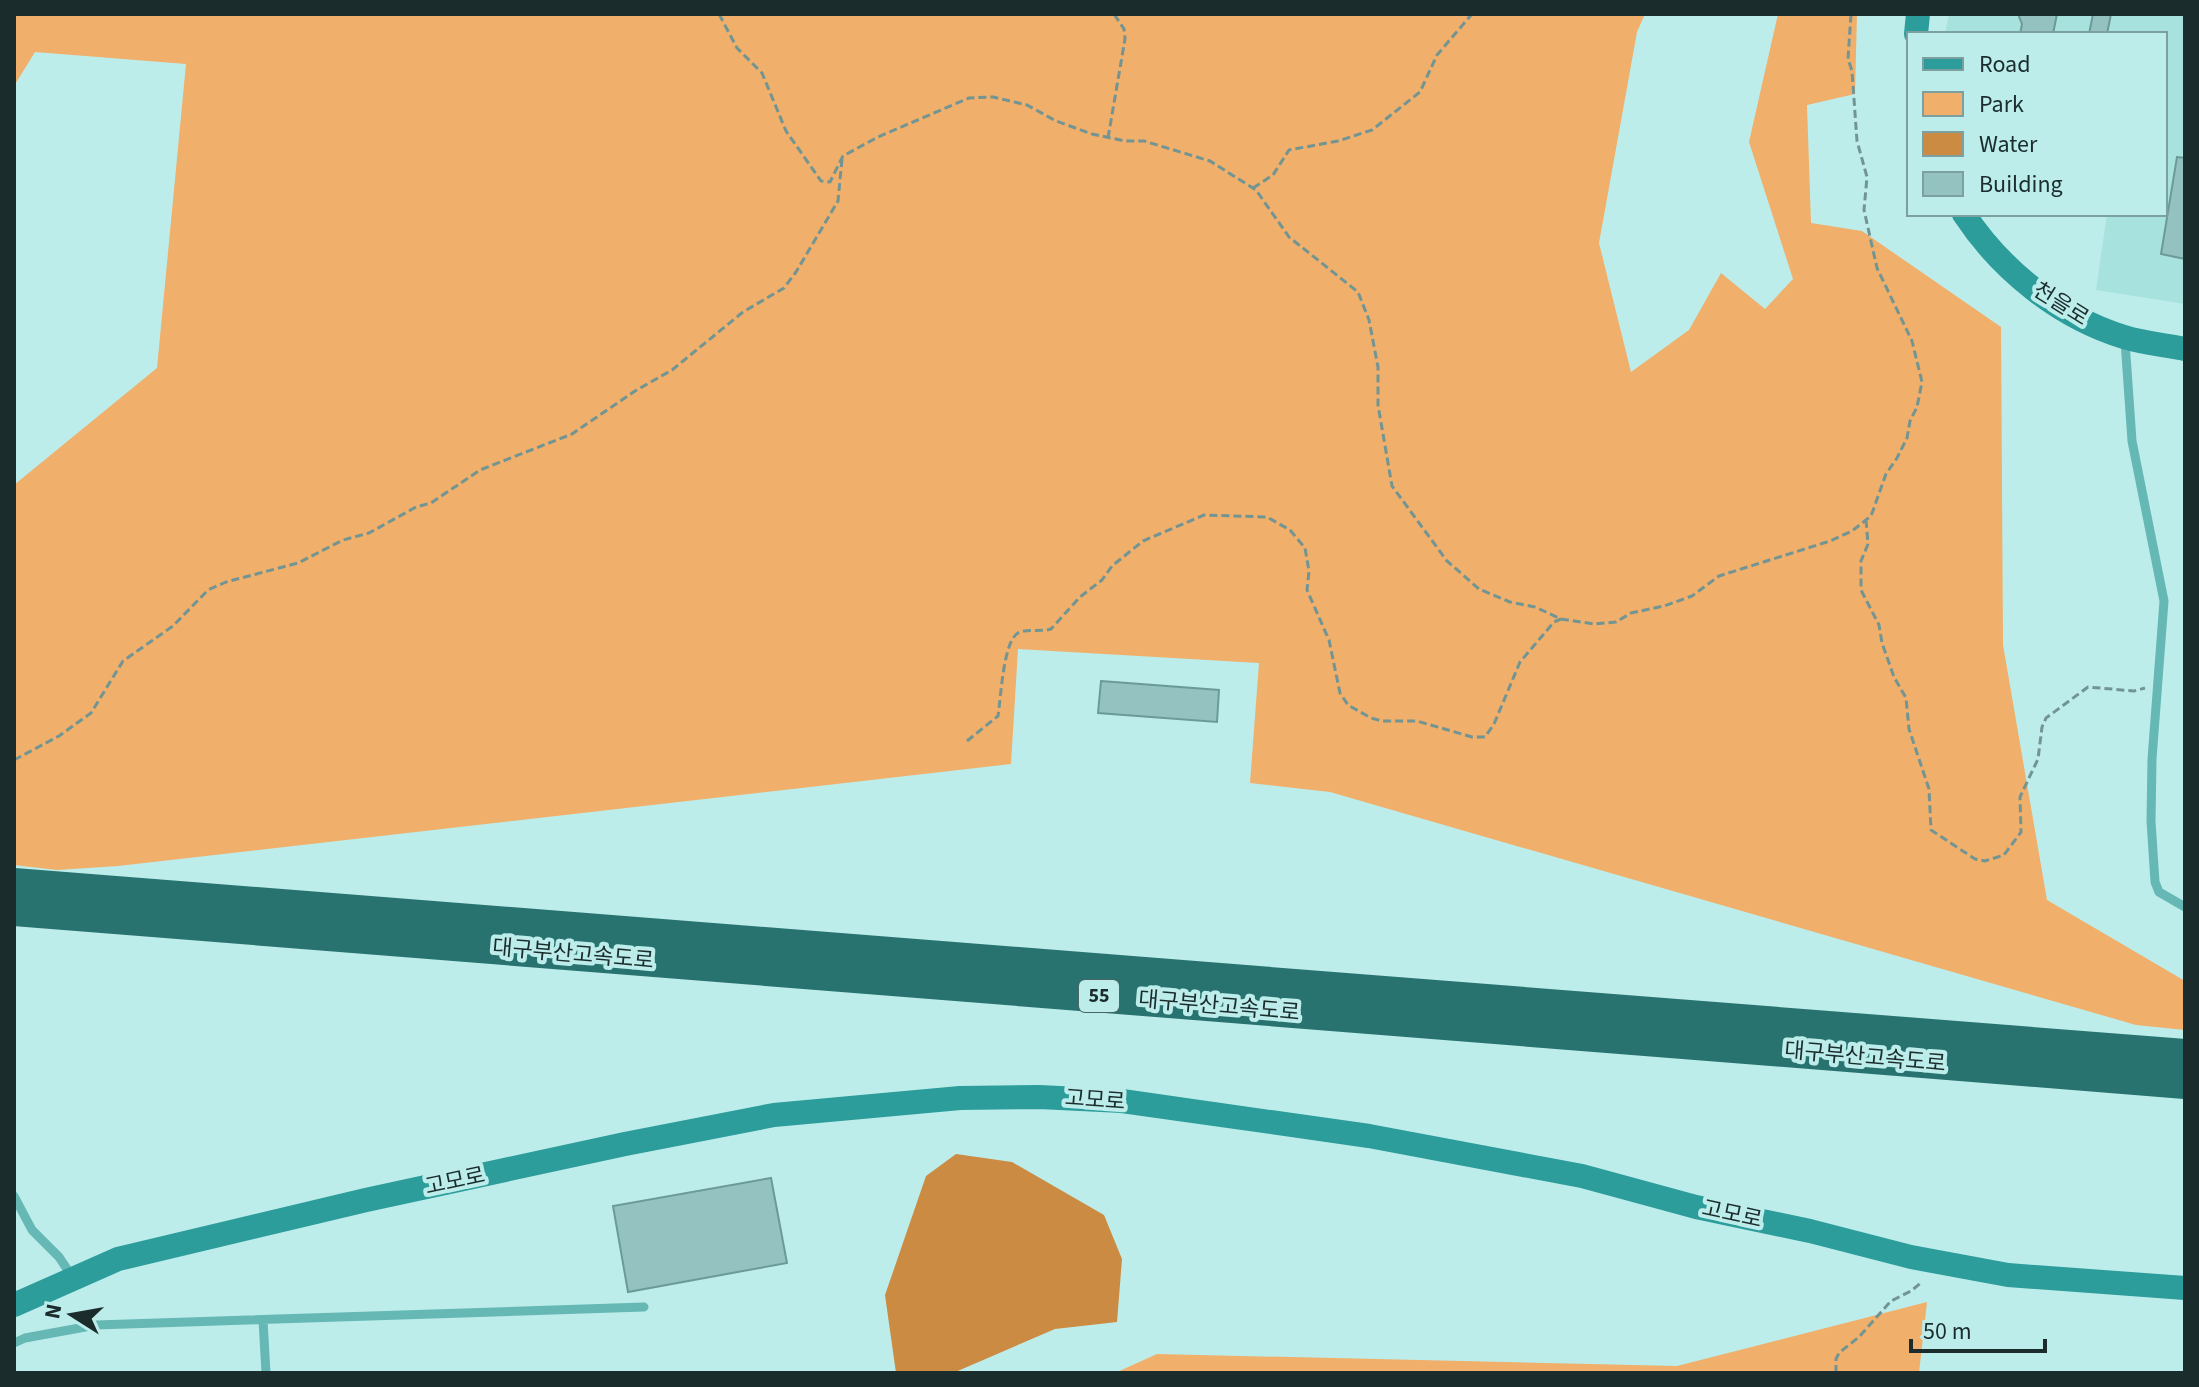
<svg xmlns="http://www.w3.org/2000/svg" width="2199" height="1387" font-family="'Source Sans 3','Noto Sans KR',sans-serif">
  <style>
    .built { fill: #a8e2df }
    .green { fill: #f0af6a }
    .water { fill: #cc8b42 }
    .building { fill: #93c2c0; stroke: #6c9a98; stroke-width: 2 }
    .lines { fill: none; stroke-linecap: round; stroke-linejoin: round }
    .path { stroke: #729593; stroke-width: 3; stroke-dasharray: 8 4; stroke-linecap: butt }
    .lane { stroke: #66b8b5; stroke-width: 9 }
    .secondary { stroke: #2c9d9b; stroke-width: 24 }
    .highway { stroke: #287270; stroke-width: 32 }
    .labels { text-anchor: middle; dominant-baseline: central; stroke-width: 8; stroke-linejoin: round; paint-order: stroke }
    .shield { fill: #bdedeb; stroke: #4b6765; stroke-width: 2 }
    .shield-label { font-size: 20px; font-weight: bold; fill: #1a2d2c }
    .street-label { font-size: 22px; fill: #1a2d2c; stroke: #bdedeb }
  </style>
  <rect width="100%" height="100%" fill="#bdedeb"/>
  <path class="built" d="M1949,14H2185V304L2096,290L2107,214H2165V34H1945Z"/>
  <path class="green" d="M14,14H1645L1637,32L1599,243L1631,372L1689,330L1721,273L1765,309L1793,279L1749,142L1778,14H1857L1855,94L1807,105L1811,223L1862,231L2001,327L2003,645L2047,900L2185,981V1030L2136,1025L1330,792L1250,783L1259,663L1018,649L1011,764L118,866L57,870L14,865V485L157,368L186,64L35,52L14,86Z
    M1927,1302L1919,1373H1115L1157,1354L1677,1366Z"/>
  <path class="water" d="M956,1154L1012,1162L1104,1215L1122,1259L1117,1322L1055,1329L953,1373H896L885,1295L926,1176Z"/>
  <path class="building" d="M2018,14H2057L2053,34H2020L2022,24Z
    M2093,14H2111L2107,34H2089Z
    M2177,157L2185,158V259L2161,254Z
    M1101,681L1219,690L1217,722L1098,713Z
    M771,1178L787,1263L628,1292L613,1206Z"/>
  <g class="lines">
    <path class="path" d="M719,14L737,48L762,73L786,131L821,181L830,182L843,156L878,137L969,98L993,97L1027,105L1056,121L1092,134L1125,141H1144L1210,161L1256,190L1289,237L1358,292L1369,320L1378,367V405L1392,486L1447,561L1479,589L1510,602L1535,607L1561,619L1595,624L1616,622L1631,613L1664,606L1692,596L1719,576L1830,541L1852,531L1871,516L1886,474L1897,458L1907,438L1910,421L1917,407L1922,382L1912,341L1877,268L1864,210L1867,177L1857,141L1852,71L1848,59L1851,14
      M1108,138L1125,39L1124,29L1114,14
      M1253,188L1273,175L1289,150L1338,141L1372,130L1420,92L1437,55L1472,14
      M1866,520L1868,544L1861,561V590L1879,625L1882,643L1894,677L1906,698L1909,729L1929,789L1931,830L1975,859L1985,861L2004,855L2021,832L2020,797L2038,759L2042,727L2046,718L2088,687L2134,691L2145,688
      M967,741L998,716C1001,699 1003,637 1020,632C1030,629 1041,632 1051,629L1080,597L1102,580L1112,566L1143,541L1204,515L1267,517L1290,530L1305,548L1309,571L1307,590L1329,640L1340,693L1348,705L1371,718L1382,721H1417L1472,737H1485L1494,724L1520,662L1554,622L1561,619
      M14,760L59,736L91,713L123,661L173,626L208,590L226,582L298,563L343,540L369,533L416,507L431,503L480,470L572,434L635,391L672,370L743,312L784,288L796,272L838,201L842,159
      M1836,1373V1359L1839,1353L1859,1337L1891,1301L1911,1291L1922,1282"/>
    <path class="lane" d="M2125,341L2132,441L2164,601L2152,759L2151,821L2155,882L2159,892L2185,907
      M14,1196L32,1230L59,1257L73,1278
      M263,1320L266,1373
      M14,1343L25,1338L96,1325L644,1307"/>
    <path class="secondary" d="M1916,34L1918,14
      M1964,214C2001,270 2059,317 2124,337C2143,343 2165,345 2185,349
      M14,1305L118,1259L366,1200L625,1144L774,1115L960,1098L1039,1097L1122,1101L1369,1136L1582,1176L1696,1207L1810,1231L1911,1257L2008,1275L2185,1288"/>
    <path class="highway" d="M14,884L2185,1055
      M14,910L2185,1083"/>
  </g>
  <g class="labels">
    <rect class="shield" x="1079" y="980" width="40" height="32" rx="6"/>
    <g class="shield-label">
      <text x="1099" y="996">55</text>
    </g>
    <g class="street-label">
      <text transform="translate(2061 304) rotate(32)">천을로</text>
      <text transform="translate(573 954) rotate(5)">대구부산고속도로</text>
      <text transform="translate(1219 1006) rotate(5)">대구부산고속도로</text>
      <text transform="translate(1865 1057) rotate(5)">대구부산고속도로</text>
      <text transform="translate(1095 1100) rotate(4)">고모로</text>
      <text transform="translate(455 1181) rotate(-12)">고모로</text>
      <text transform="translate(1732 1214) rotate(12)">고모로</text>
    </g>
  </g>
  <rect width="2199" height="1387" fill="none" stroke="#1a2d2c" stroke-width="32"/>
  <rect x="1907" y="32" width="260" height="184" fill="#bdedeb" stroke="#7ca09f" stroke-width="2"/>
  <rect x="1923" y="58" width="40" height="12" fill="#2c9d9b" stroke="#7ca09f" stroke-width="2"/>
  <text x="1979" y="72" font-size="24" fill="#1a2d2c">Road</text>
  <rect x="1923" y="92" width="40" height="24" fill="#f0af6a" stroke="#7ca09f" stroke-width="2"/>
  <text x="1979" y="112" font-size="24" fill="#1a2d2c">Park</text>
  <rect x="1923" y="132" width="40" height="24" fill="#cc8b42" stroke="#7ca09f" stroke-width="2"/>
  <text x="1979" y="152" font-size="24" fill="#1a2d2c">Water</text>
  <rect x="1923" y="172" width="40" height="24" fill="#93c2c0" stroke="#7ca09f" stroke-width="2"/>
  <text x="1979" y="192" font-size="24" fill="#1a2d2c">Building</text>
  <g transform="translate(72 1315) rotate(281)" stroke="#bdedeb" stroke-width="6" paint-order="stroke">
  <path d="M0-6L14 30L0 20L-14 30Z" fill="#1a2d2c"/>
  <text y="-12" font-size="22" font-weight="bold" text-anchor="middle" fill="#1a2d2c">N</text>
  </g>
  <path d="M1911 1339v12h134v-12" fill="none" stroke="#1a2d2c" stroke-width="4"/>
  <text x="1923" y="1339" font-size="24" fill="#1a2d2c" stroke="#bdedeb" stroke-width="6" paint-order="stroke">50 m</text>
</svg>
